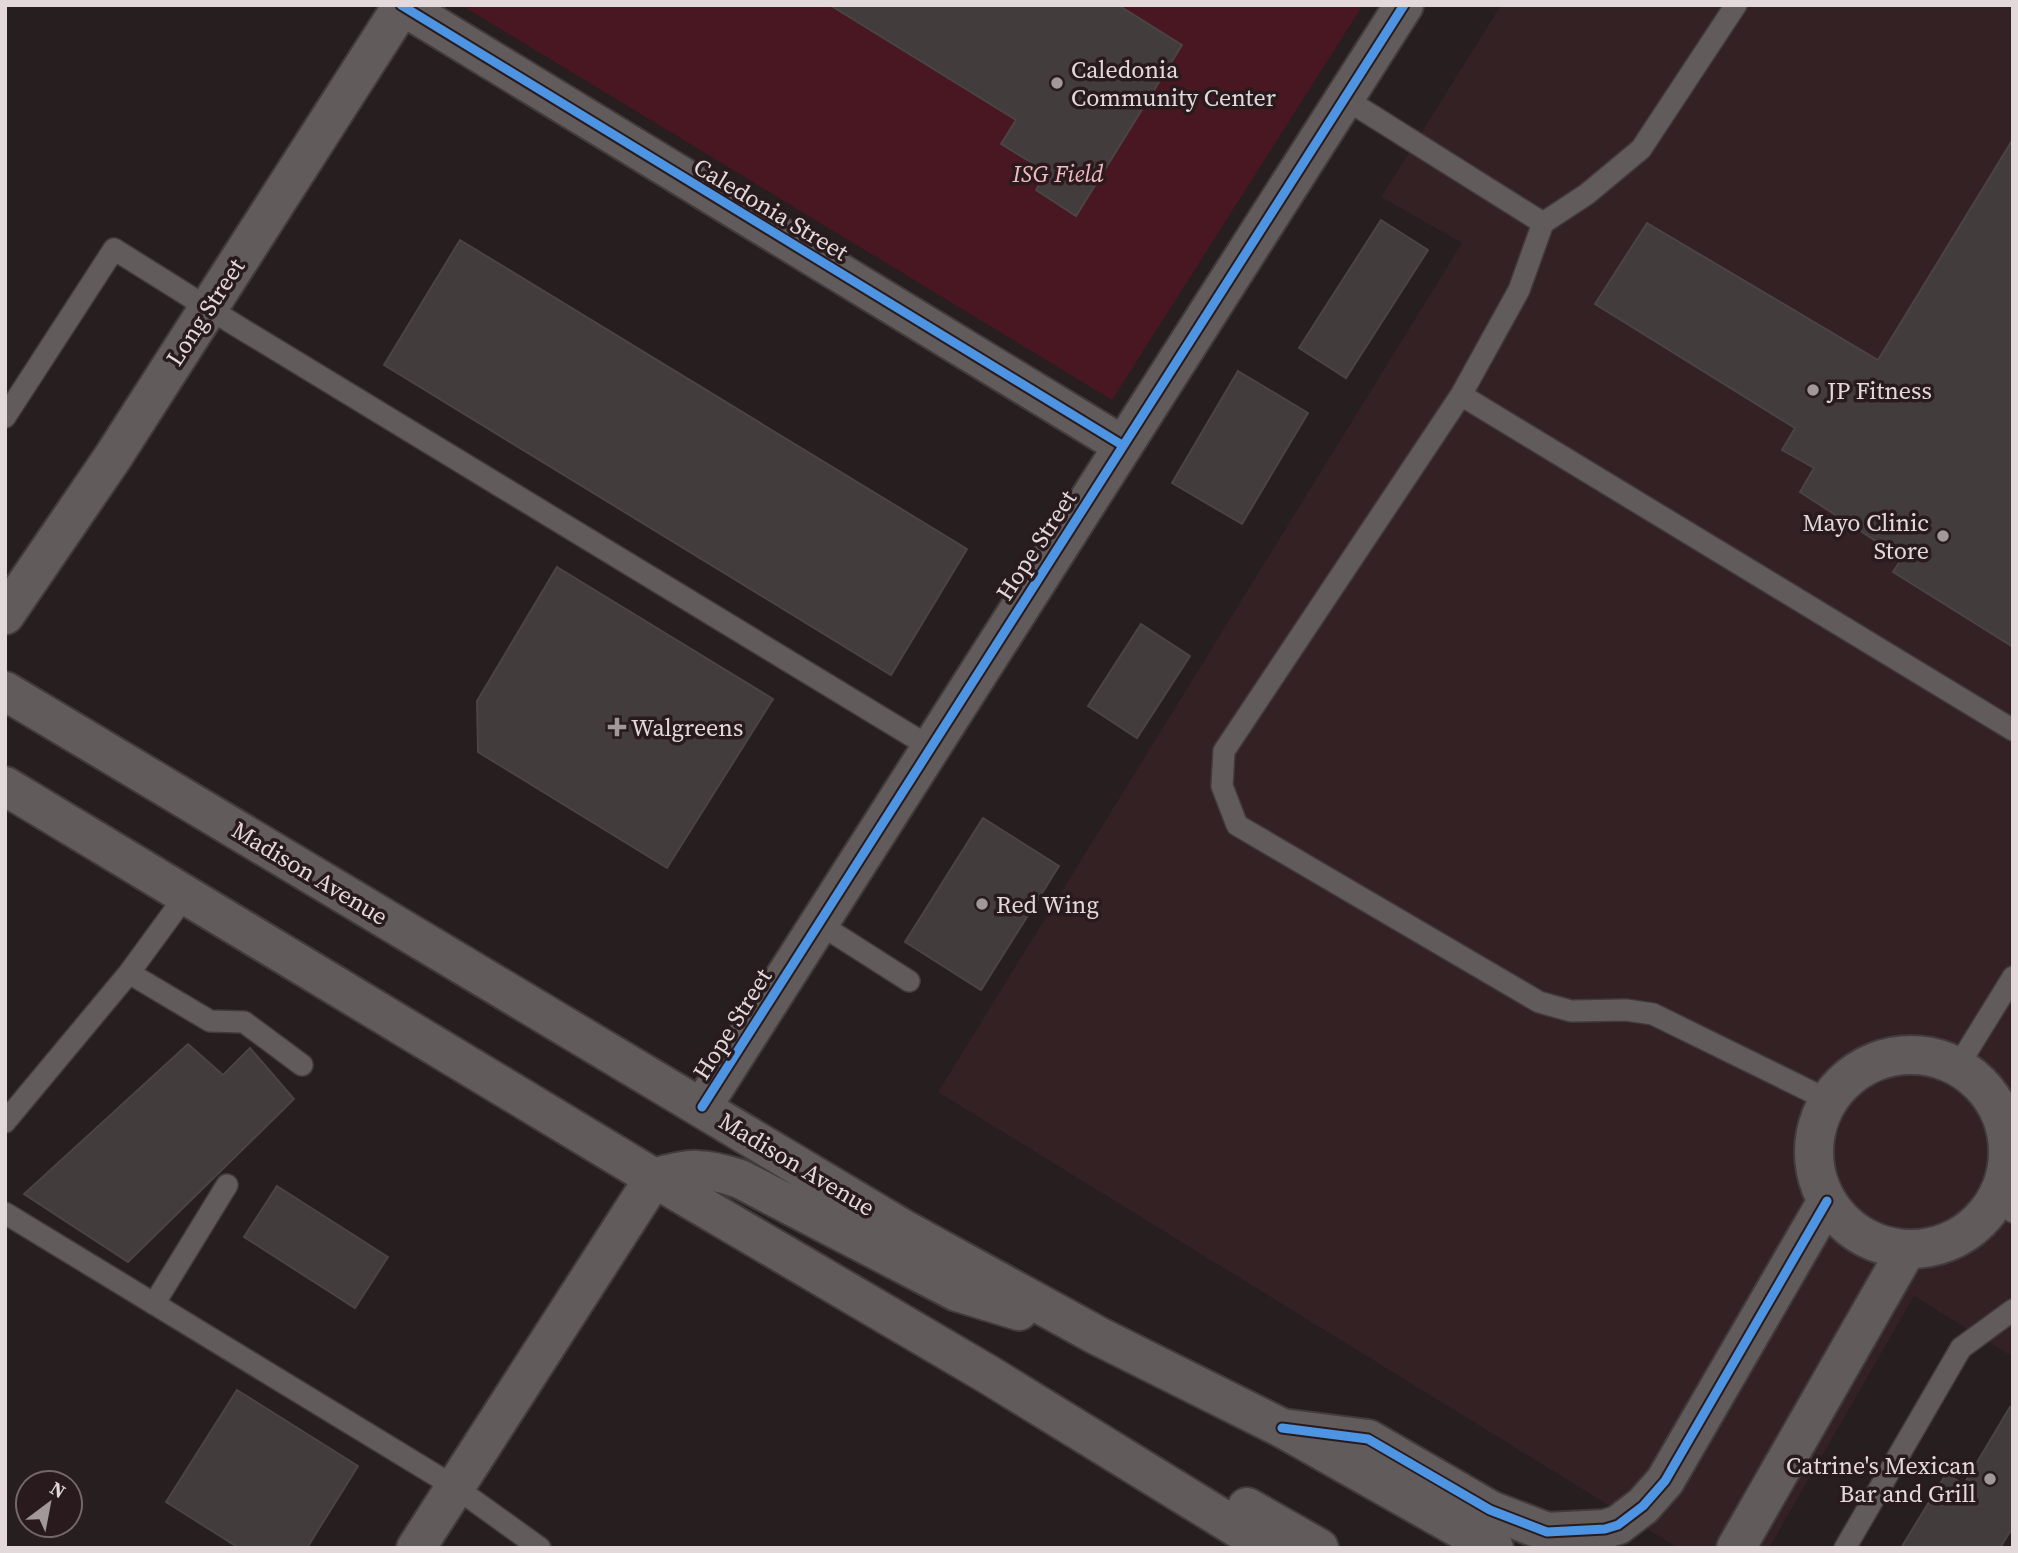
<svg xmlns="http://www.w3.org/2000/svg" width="2018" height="1553" font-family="'Source Serif 4',serif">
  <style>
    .built { fill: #342124 }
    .green { fill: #481722 }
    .building { fill: #433c3d; stroke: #4a4444; stroke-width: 2 }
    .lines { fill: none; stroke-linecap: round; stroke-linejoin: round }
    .service-casing { stroke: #413b3b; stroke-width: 24 }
    .minor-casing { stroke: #413b3b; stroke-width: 42 }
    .tertiary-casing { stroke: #413b3b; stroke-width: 42 }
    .secondary-casing { stroke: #413b3b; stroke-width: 42 }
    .service { stroke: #615b5b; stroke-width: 21 }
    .minor { stroke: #615b5b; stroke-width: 38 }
    .tertiary { stroke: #615b5b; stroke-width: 38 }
    .secondary { stroke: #615b5b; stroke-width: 38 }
    .cycleway-casing { stroke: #291b1d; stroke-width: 13 }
    .cycleway { stroke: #4d94e3; stroke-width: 9 }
    .poi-dot { fill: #a19899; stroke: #291b1d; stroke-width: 2.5 }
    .labels { text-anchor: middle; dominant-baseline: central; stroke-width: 7; stroke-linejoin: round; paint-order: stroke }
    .poi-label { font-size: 24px; fill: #e3d9da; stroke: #291b1d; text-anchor: start }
    .park-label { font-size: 24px; font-style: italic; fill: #f4b9c0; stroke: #291b1d }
    .street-label { font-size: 24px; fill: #e3d9da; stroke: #291b1d }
  </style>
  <rect width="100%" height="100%" fill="#261e1f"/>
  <path class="built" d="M1501,5H2013V1357L1914,1296L1769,1548H1678L938,1092L1462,243L1381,197Z"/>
  <path class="green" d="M461,5H1363L1112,400Z"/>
  <path class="building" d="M830,5H1118L1182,45L1076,216L1036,190L1047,172L1001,144L1016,120Z
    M2013,139V647L1893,572L1902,558L1800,492L1814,468L1782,450L1795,428L1595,304L1647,223L1878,360Z
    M1381,220L1428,250L1346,378L1299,348Z
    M460,240L967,549L891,675L384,365Z
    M1238,371L1308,413L1242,524L1172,483Z
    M557,567L773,699L667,868L478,752L477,701Z
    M1141,624L1190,656L1137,738L1088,706Z
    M983,818L1059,866L981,990L905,942Z
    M188,1044L223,1075L250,1048L294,1099L128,1262L24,1194Z
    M277,1186L388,1257L355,1308L244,1237Z
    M237,1390L358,1466L307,1548H239L166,1502Z
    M2010,1407L2013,1408V1527L2000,1548H1901L1946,1474L1964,1484Z"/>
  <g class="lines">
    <g class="service-casing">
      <path id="service" d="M1344,98L1543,223L1519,290L1461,395L1224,751L1222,786L1237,825L1539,1002L1571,1011L1626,1010L1653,1014L1828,1100
        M1543,223L1587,194L1641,149L1736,5
        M1461,395L2013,730
        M5,417L114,249L237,326L930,747
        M818,923L909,981
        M129,973L210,1021L244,1022L302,1065
        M1958,1066L2013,977
        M5,1122L129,973L186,895
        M1996,1201L2013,1212
        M5,1213L455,1487L540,1548
        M154,1304L227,1185
        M1845,1548L1961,1348L2013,1310"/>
    </g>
    <g class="minor-casing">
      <path id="minor" d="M401,5L1122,445
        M5,615L113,457L402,6
        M1814 1152a97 97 0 1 1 194 0a97 97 0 1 1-194 0Z
        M1282,1428L1368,1439L1490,1510L1547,1532L1605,1529L1618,1525L1643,1506L1665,1481L1827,1201
        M416,1548L654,1178
        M1736,1548L1907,1249"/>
    </g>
    <g class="tertiary-casing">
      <path id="tertiary" d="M702,1107L1404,5"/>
    </g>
    <g class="secondary-casing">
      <path id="secondary" d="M5,691L905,1230L1098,1336L1282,1428L1494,1548
        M5,786L654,1178L989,1375L1270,1548
        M654,1178C690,1167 704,1167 740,1179L957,1292L1019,1311
        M1247,1507L1319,1548"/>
    </g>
    <use href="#service" class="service"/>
    <use href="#minor" class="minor"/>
    <use href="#tertiary" class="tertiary"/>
    <use href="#secondary" class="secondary"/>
    <g class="cycleway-casing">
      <path id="cycleway" d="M401,5L1122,445
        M702,1107L1404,5
        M1282,1428L1368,1439L1490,1510L1547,1532L1605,1529L1618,1525L1643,1506L1665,1481L1827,1201"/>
    </g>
    <use href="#cycleway" class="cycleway"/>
  </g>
  <g class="poi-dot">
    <circle cx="1057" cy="83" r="7"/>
    <circle cx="1813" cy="390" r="7"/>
    <circle cx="1943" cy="536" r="7"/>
    <path d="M613.5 716.5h7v7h7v7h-7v7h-7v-7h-7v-7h7z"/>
    <circle cx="982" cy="904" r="7"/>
    <circle cx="1990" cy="1479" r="7"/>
  </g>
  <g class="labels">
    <g class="poi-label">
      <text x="1071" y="69">Caledonia<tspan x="1071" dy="28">Community Center</tspan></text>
      <text x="1827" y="390">JP Fitness</text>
      <text x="1929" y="522" text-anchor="end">Mayo Clinic<tspan x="1929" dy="28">Store</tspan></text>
      <text x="631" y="727">Walgreens</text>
      <text x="996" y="904">Red Wing</text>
      <text x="1976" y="1465" text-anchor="end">Catrine's Mexican<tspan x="1976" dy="28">Bar and Grill</tspan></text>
    </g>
    <g class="park-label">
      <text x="1058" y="173">ISG Field</text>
    </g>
    <g class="street-label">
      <text transform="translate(771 209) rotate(31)">Caledonia Street</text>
      <text transform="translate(205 312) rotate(-57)">Long Street</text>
      <text transform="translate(1036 545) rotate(-57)">Hope Street</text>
      <text transform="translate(310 873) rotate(31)">Madison Avenue</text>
      <text transform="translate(732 1024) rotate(-58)">Hope Street</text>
      <text transform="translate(797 1164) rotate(31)">Madison Avenue</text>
    </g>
  </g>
  <rect width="2018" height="1553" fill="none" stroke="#e3d9da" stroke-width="14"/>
  <g transform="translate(49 1504) rotate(32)"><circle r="33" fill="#291b1d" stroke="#736769" stroke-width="2"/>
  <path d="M0-5L12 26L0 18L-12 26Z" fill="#a19899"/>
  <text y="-10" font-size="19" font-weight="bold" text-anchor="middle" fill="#e3d9da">N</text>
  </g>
</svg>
